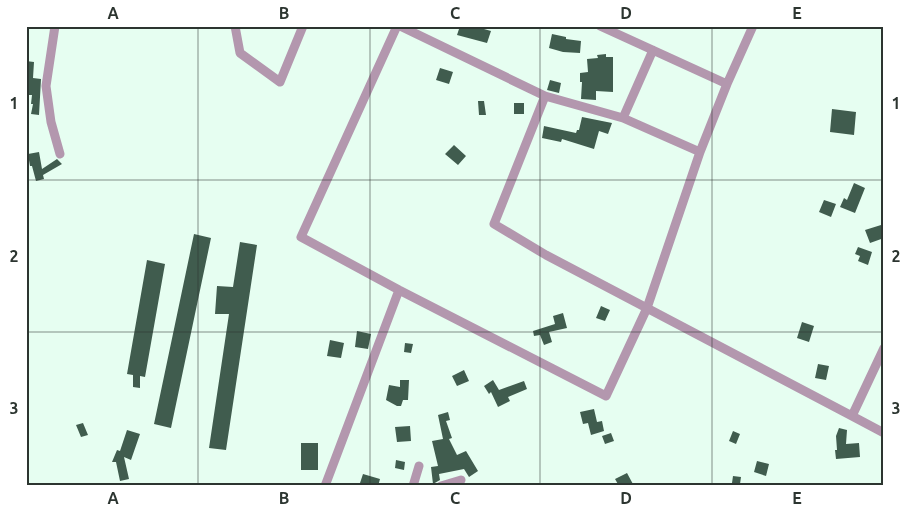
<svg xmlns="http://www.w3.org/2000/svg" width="910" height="512" font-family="Ubuntu,sans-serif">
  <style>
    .building { fill: #405c4e }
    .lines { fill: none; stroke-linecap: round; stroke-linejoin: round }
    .minor { stroke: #b397ae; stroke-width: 9 }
    .grid { fill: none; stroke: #2c3530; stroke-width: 1; stroke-opacity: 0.55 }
    .neatline { fill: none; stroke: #2c3530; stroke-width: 2 }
    .grid-label { font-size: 16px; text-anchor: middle; font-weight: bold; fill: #2c3530 }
  </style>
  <rect width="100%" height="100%" fill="#e6fef1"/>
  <path class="building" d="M460,26L477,27L491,31L487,43L457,35Z
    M552,34L566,37V39L581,41L580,53L563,52L549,48Z
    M606,54V57H613V92L596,91V100L581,99L582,82H580V73L588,72L587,59L598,58L597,55Z
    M26,61L34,62L33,78L41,79L39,115L31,114L33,104H31L32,95H26Z
    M440,68L453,72L449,84L436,80Z
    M550,80L561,83L559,93L547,90Z
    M478,101H484L486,115H479Z
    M514,103H524V114H514Z
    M832,109L856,112L854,135L830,132Z
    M582,117L612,123L608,134L599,131L594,149L562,139L561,142L542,138L544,126L576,133L577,130H579Z
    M454,145L466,156L458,165L445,154Z
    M39,152L42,169L57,159L62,164L43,175L44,179L36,181L32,166H30L28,154Z
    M854,183L865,188L855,213L840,207L844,198L847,200Z
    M824,200L836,204L831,217L819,212Z
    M881,225L884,238L870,243L865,230Z
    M194,234L211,238L171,428L154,424Z
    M240,242L257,245L226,450L209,448L229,314H215L217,286L233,287Z
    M858,247L872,252L868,265L858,261L860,256L855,254Z
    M147,260L165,264L145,377L140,376V388L133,387V375L127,374Z
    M601,306L610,310L605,321L596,318Z
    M563,313L567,328L549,332L552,342L544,345L540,335L534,336L533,331L555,324L553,316Z
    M802,322L814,326L809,342L797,338Z
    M357,331L371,334L368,349L355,347Z
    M330,340L344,343L341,358L327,356Z
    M405,343L413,344L411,353L404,352Z
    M818,364L829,366L826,380L815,378Z
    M464,370L469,381L457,386L452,376Z
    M400,380H409L408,400H403L401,406H397L386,400L389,385L400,387Z
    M493,380L499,390L524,381L527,389L508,397L510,401L498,407L491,392L489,394L484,386Z
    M594,409L597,422L602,421L604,431L591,435L588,423L583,424L580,412Z
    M448,412L450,420L446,421L452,438L449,439L457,455L466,451L478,471L469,477L464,469L439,474L440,480L433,484L431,467L438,466L432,441L443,439L438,415Z
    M83,423L88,435L81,437L76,425Z
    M410,426L411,441L397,442L395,427Z
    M839,428L847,430L846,444L859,443L860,457L836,459L835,450H837L836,436Z
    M127,430L140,434L131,460L124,457L129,479L120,481L116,462H112L117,450L120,451Z
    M733,431L740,434L736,444L729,441Z
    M611,433L614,441L605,444L602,436Z
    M301,443H318V470H301Z
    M396,460L405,462L404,470L395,468Z
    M757,461L769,464L766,476L754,472Z
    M627,473L634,486H619L615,479Z
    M363,474L380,479L378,486H359Z
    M733,476L741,477L740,484L732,483Z"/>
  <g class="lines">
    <path class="minor" d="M55,26L46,86L51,122L60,154
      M235,26L240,53L280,82L303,26
      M397,26L301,237L399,290L606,396L647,308L700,152L727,84L600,26
      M400,26L545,96L623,118
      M653,50L623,118L700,152
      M727,84L753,26
      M545,96L494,224L546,255L852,416
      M884,348L852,416L884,433
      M325,486L399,290
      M413,486L419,466
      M441,486L461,480"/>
  </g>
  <path class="grid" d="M198,26V486M370,26V486M540,26V486M712,26V486M26,180H884M26,332H884"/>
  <rect width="910" height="512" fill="none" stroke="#ffffff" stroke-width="55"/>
  <rect x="28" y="28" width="854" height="456" class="neatline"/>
  <g class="grid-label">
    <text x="113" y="19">A</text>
    <text x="284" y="19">B</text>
    <text x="455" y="19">C</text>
    <text x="626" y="19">D</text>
    <text x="797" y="19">E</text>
    <text x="14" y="109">1</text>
    <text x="896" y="109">1</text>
    <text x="14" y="262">2</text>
    <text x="896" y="262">2</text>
    <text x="14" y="414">3</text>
    <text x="896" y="414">3</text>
    <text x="113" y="504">A</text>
    <text x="284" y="504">B</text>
    <text x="455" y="504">C</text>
    <text x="626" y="504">D</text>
    <text x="797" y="504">E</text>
  </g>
</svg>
